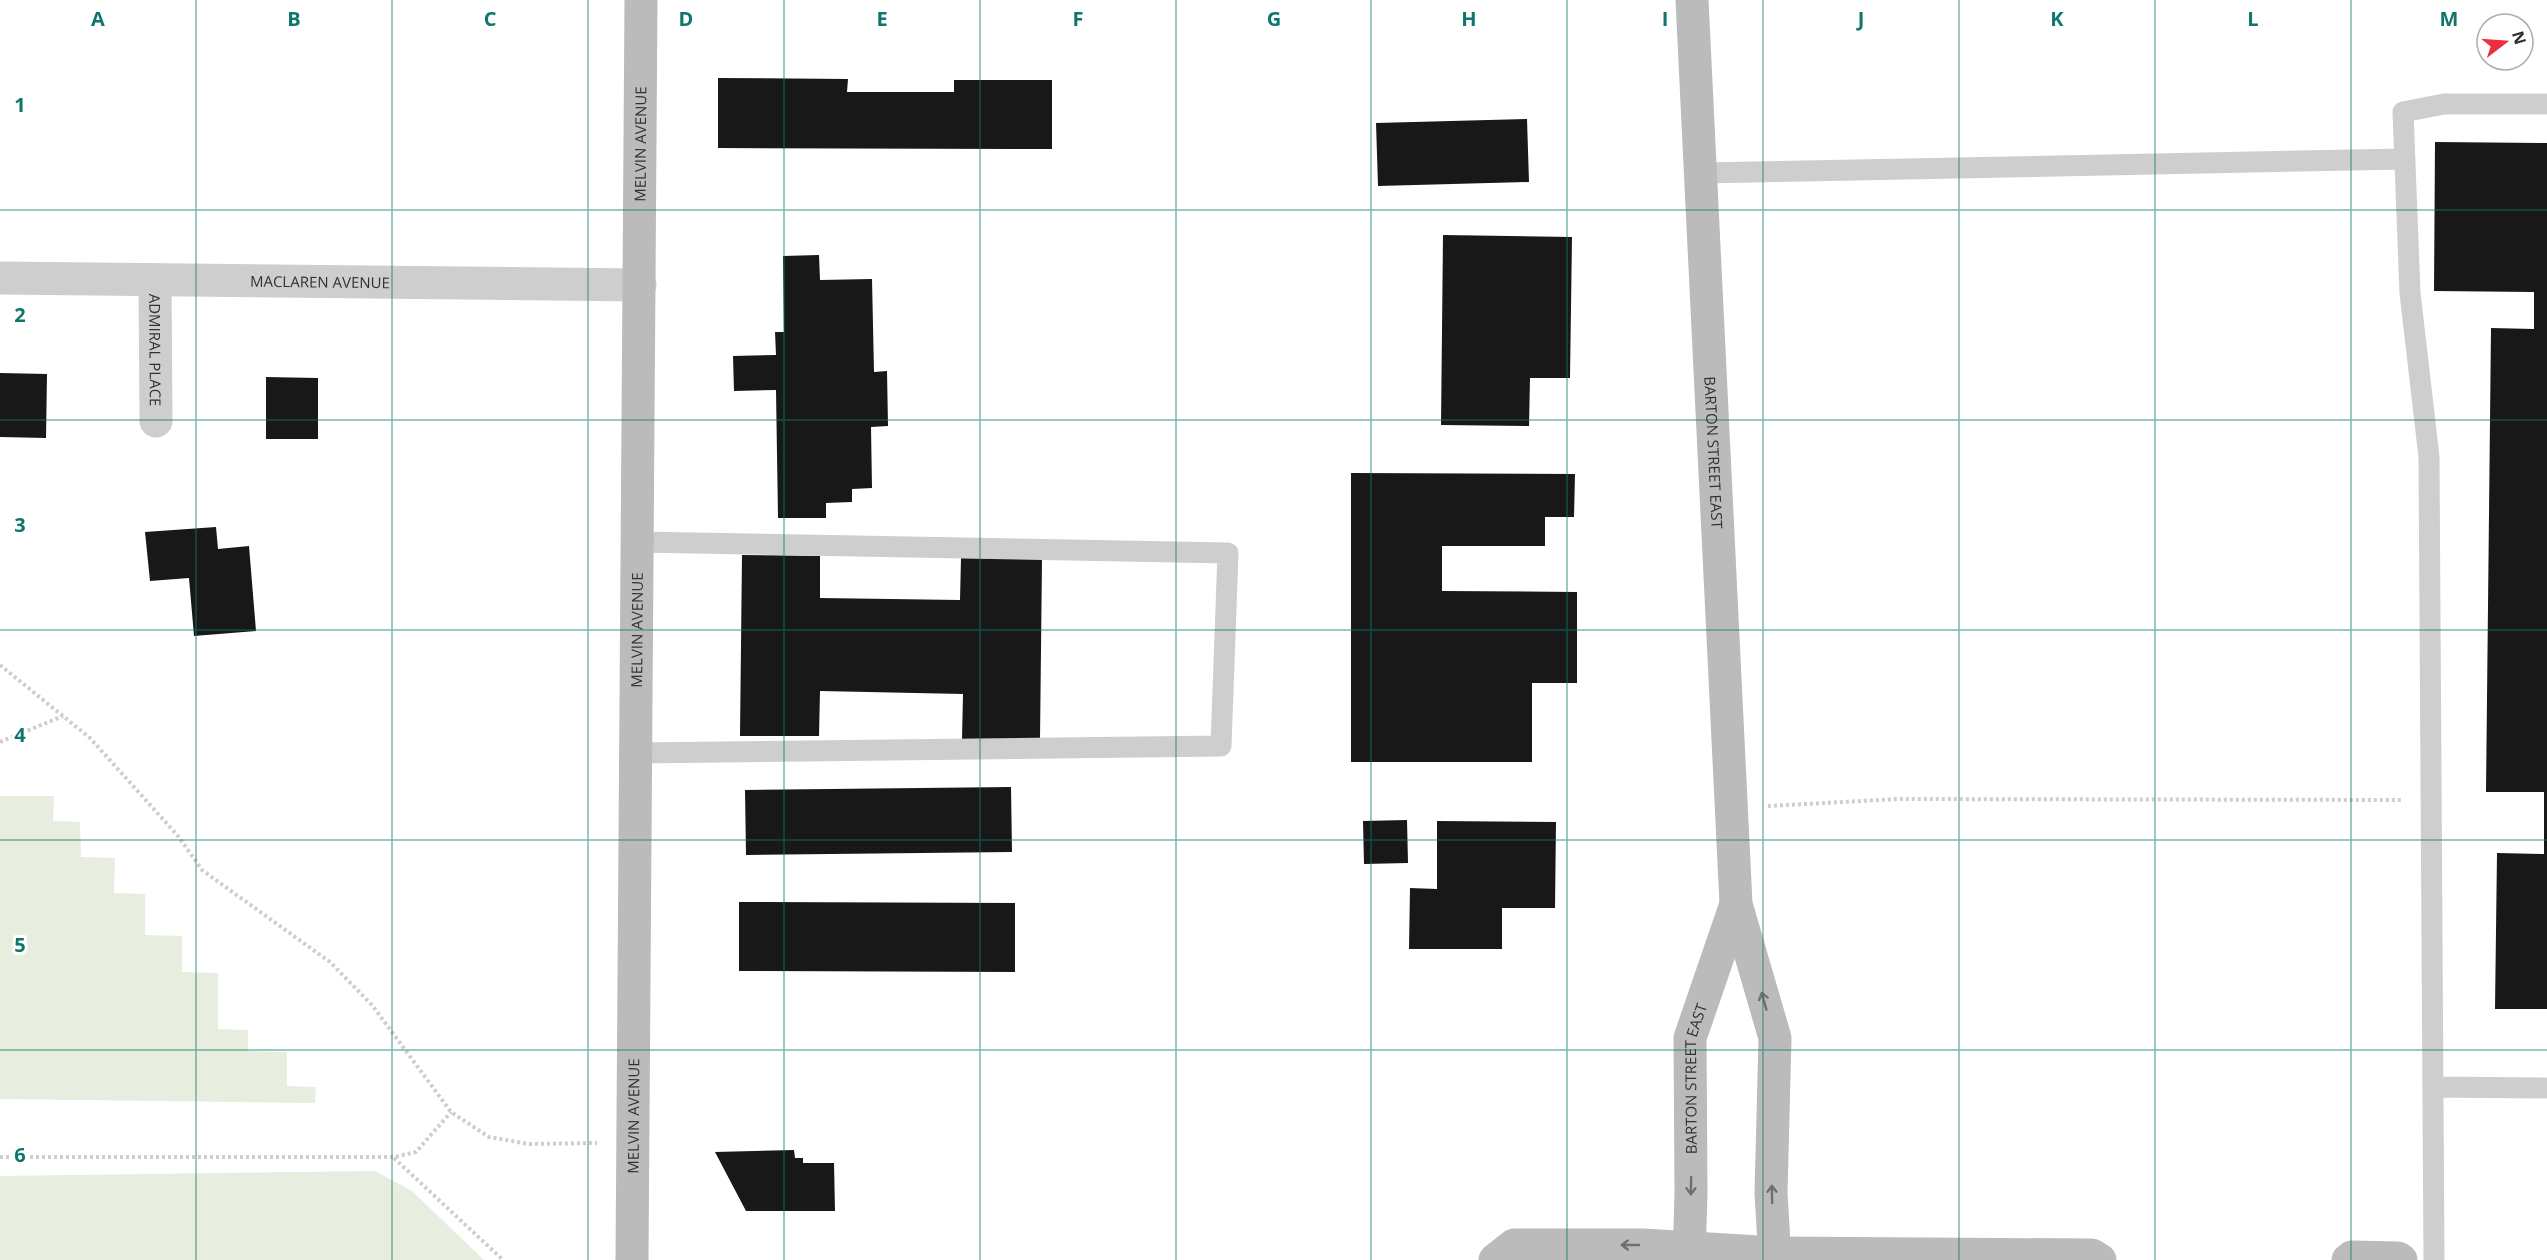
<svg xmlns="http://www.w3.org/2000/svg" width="2547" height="1260" font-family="'Open Sans',sans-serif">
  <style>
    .green { fill: #e7eedf }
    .building { fill: #181818 }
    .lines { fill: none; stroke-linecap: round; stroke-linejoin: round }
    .path { stroke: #cecece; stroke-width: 4; stroke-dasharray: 3 3; stroke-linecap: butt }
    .lane { stroke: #cecece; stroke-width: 21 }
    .street { stroke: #cecece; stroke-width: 33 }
    .secondary { stroke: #bbb; stroke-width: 33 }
    .oneway { stroke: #6f6f6f }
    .grid { fill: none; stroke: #0f766e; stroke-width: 1.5; stroke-opacity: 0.55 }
    .labels { text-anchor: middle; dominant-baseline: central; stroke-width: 6; stroke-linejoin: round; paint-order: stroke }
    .street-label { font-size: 15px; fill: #313131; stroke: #fff }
    .grid-label { font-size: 20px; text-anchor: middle; font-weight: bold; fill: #0f766e; stroke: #fff; stroke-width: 6; stroke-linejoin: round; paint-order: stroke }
  </style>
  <rect width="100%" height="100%" fill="#fff"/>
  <path class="green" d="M0,796H54L53,821L80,822L81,857L115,858L114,893L145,894V935L182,936V972L218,973V1029L248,1030V1051L287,1052V1086L316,1087L315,1103L0,1099Z
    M375,1171L412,1191L484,1260H0V1176Z"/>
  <path class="building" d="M718,78L848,79L847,92H954V80H1052V149L718,148Z
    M1527,119L1529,182L1378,186L1376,123Z
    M2435,142L2547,143V1009H2495L2497,853L2544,854V792H2486L2491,328L2534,329V292L2434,291Z
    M1443,235L1572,237L1570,378H1530L1529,426L1441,425Z
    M819,255L820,280L872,279L874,372L887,371L888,426L871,427L872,488L852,489V502L826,503V518H778L776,390L734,391L733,356L776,355L775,332H784L783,256Z
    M0,373L47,374L46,438L0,437Z
    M266,377L318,378V439H266Z
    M1351,473L1575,474L1574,517H1545V546H1442V591L1577,592V683H1532V762H1351Z
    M216,527L218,549L249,546L256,631L194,636L189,578L150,581L145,532Z
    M742,555L820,556V598L960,600L961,558L1042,559L1040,739H962L963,694L820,691L819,736H740Z
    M1011,787L1012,852L746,855L745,790Z
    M1407,820L1408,863L1364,864L1363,821Z
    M1437,821L1556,822L1555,908H1502V949H1409L1410,888L1437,889Z
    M739,902L1015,903V972L739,971Z
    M794,1150L795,1158H803V1163H834L835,1211H746L715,1152Z"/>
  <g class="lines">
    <path class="path" d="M0,665L90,738L178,836L202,870L330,962L372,1005L451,1112L489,1137L529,1144L597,1143
      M0,742L63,716
      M1768,806L1898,799L2403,800
      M0,1157H394L416,1152L451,1112
      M394,1158L503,1260"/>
    <path class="lane" d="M1702,173L2405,159
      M635,753L1221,746L1228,553L638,542
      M2433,1087L2547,1088
      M2434,1260L2429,457L2410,293L2403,112L2444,104H2547"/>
    <g class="street">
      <path id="s1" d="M0,278L640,285"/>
      <path id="s2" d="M155,280L156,421"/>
    </g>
    <g class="secondary">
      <path id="s3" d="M1692,0L1736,904L1775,1038L1771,1193L1775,1260"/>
      <path id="s4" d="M632,1260L641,0"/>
      <path d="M1495,1260L1514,1245H1643L1775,1253L2092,1255L2100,1260"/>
      <path id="s5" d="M1689,1260L1691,1193L1690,1038L1736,904"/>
      <path d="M2348,1260L2352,1257L2398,1258L2401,1260"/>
    </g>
  </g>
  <defs><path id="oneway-shaft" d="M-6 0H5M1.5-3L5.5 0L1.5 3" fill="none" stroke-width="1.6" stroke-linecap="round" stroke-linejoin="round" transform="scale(1.5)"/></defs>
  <g class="oneway">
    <use href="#oneway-shaft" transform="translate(1764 1001) rotate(-106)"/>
    <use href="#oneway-shaft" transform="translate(1691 1186) rotate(91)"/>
    <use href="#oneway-shaft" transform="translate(1772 1194) rotate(-91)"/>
    <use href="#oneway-shaft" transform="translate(1630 1245) rotate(-180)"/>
  </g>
  <path class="grid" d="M196,0V1260M392,0V1260M588,0V1260M784,0V1260M980,0V1260M1176,0V1260M1371,0V1260M1567,0V1260M1763,0V1260M1959,0V1260M2155,0V1260M2351,0V1260M0,210H2547M0,420H2547M0,630H2547M0,840H2547M0,1050H2547"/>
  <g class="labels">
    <g class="street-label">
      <text stroke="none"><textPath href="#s4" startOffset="1116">MELVIN AVENUE</textPath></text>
      <text stroke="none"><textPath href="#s1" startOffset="320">MACLAREN AVENUE</textPath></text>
      <text stroke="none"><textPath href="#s2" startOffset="70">ADMIRAL PLACE</textPath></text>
      <text stroke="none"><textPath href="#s3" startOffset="453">BARTON STREET EAST</textPath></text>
      <text stroke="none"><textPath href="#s4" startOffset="630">MELVIN AVENUE</textPath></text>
      <text stroke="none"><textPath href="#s5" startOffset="182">BARTON STREET EAST</textPath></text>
      <text stroke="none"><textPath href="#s4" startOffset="144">MELVIN AVENUE</textPath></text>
    </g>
  </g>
  <g class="grid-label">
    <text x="98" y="26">A</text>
    <text x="294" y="26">B</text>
    <text x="490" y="26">C</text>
    <text x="686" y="26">D</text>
    <text x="882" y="26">E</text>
    <text x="1078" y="26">F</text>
    <text x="1274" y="26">G</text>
    <text x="1469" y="26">H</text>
    <text x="1665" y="26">I</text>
    <text x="1861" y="26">J</text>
    <text x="2057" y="26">K</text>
    <text x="2253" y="26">L</text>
    <text x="2449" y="26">M</text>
    <text x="20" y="112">1</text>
    <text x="20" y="322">2</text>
    <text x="20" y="532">3</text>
    <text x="20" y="742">4</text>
    <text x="20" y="952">5</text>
    <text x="20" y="1162">6</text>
  </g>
  <g transform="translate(2505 42) rotate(73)"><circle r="28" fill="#ffffff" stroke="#adadad" stroke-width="1.5"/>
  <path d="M0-4.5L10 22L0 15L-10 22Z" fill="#ed2e40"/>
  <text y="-9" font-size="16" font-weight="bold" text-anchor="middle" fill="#313131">N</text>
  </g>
</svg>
